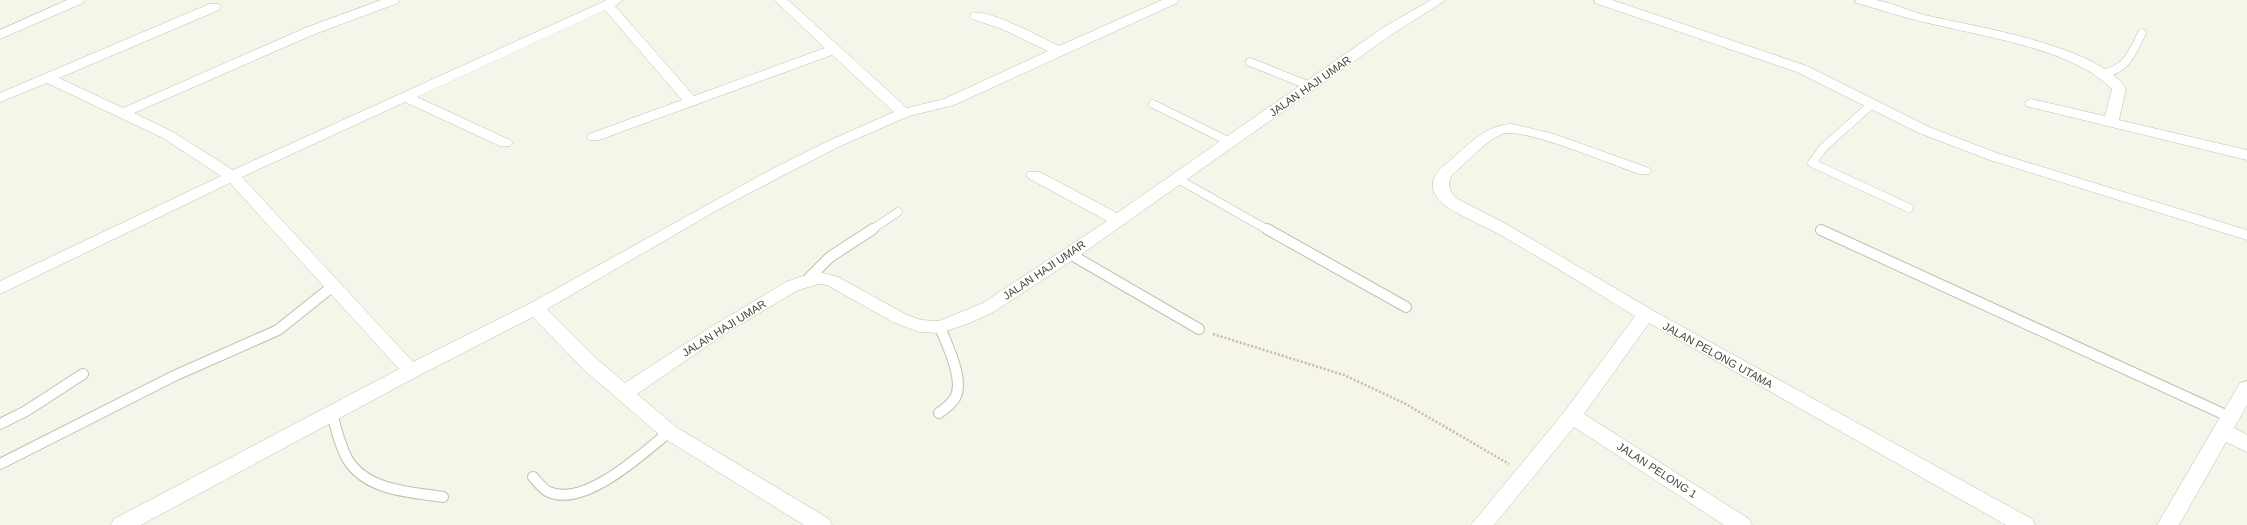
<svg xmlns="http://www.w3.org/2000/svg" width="2247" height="525" font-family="Helvetica,sans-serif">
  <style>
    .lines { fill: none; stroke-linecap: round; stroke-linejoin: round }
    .service-far1-casing { stroke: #c2bfab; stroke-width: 9 }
    .service-casing { stroke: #c2bfab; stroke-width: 12 }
    .minor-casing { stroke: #c2bfab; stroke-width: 1 }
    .path { stroke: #c4bf9c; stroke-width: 2.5; stroke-dasharray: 2 2; stroke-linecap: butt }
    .service-far1 { stroke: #fff; stroke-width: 8 }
    .service { stroke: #fff; stroke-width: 10 }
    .minor { fill: #fff; fill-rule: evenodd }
    .labels { text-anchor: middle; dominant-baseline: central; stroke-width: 3; stroke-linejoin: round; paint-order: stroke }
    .street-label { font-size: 11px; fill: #4a4737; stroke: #fff }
  </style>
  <rect width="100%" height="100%" fill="#f5f5ea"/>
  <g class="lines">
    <g class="service-far1-casing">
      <path id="service-far1" d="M1250,62L1310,86
        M2105,73C2127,69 2133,51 2142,33
        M1153,104L1230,142
        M1871,105L1824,147L1812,163L1909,208
        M1178,179L1268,230
        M871,230L898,212"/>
    </g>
    <g class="service-casing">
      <path id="service" d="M1267,229L1406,307
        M1821,230L2230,417
        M1070,254L1199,329
        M806,281L830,257L873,229
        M332,413C336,429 340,446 348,460C367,491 411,492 443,497
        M939,413C945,409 951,404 955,398C965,380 947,345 940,327
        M0,424L26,411L83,374
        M0,464L174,376L278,330L333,286
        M533,477C538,482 542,489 549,492C585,508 643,453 669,432"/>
    </g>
    <g class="minor-casing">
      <path id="minor" d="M67,0H84L83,3L0,39V30Z
        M381,0H399L398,3L315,34L134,113L173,132L233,170L607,0H623L615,6L694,96L825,48L774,0H788L907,108L944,99L1048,51L1002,29L972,19L970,16L972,13C990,9 1042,38 1059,46L1162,0H1178L1177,3L954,105L909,116L838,147L719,209L547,309L597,359L625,383L714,325L786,282L800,277L819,272L838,277L905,314L921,320L939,321L983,303L1107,221L1028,178L1026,175L1028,172H1040L1117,213L1384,27L1431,0H1446L1394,33L1076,258L995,311L970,323L940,333L919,332L893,322L827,285L819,284L798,290L726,333L637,394L676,427L829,519L832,525H804L662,437L583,369L533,317L418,376L141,525H111L114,519L399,369L230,183L0,294V281L221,176L163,138L47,83L0,102V93L209,4H219L220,7L219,10L59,78L123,108L305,28ZM605,10L682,100L589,134L587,137L589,140H599L832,55L894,112L828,141L770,170L529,304L413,362L242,177L405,102L500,146H510L513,143L510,140L417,97Z
        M1594,0H1612L1807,66L1929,127L1997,153L2247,230V240L1987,159L1919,133L1797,72L1595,3Z
        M1855,0C1861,0 1869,0 1876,0C1894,3 1911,12 1929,16C1978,27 2097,46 2126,88L2119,120L2247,150V160L2026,106L2024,103L2031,99L2105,116L2112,89C2072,48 1979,36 1924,22C1901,17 1879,9 1856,3Z
        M1512,124L1554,134L1649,168L1652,171L1649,174H1639C1615,166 1521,126 1502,134C1484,142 1467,162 1452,175C1447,184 1449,190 1456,198L1508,225L1652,310L2032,519L2035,525H2006L1649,323L1584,414L1749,519L1752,525H1724L1574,427L1494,525H1471L1565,411L1635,316C1589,288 1544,260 1497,233C1480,224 1462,217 1446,206C1442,203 1436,197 1434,192C1428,177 1443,166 1453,158C1471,142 1487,125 1512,124Z
        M2247,381V405L2234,428L2247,435V452L2226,442L2179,525H2157L2240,383Z"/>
    </g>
    <path class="path" d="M1213,334L1344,375L1404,403L1509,464"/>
    <use href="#service-far1" class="service-far1"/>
    <use href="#service" class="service"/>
    <use href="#minor" class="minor"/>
  </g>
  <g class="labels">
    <g class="street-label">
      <text transform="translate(1310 86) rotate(-35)">JALAN HAJI UMAR</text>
      <text transform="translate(1044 270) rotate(-34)">JALAN HAJI UMAR</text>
      <text transform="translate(724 328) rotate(-32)">JALAN HAJI UMAR</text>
      <text transform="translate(1718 355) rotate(29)">JALAN PELONG UTAMA</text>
      <text transform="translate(1657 470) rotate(33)">JALAN PELONG 1</text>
    </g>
  </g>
</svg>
